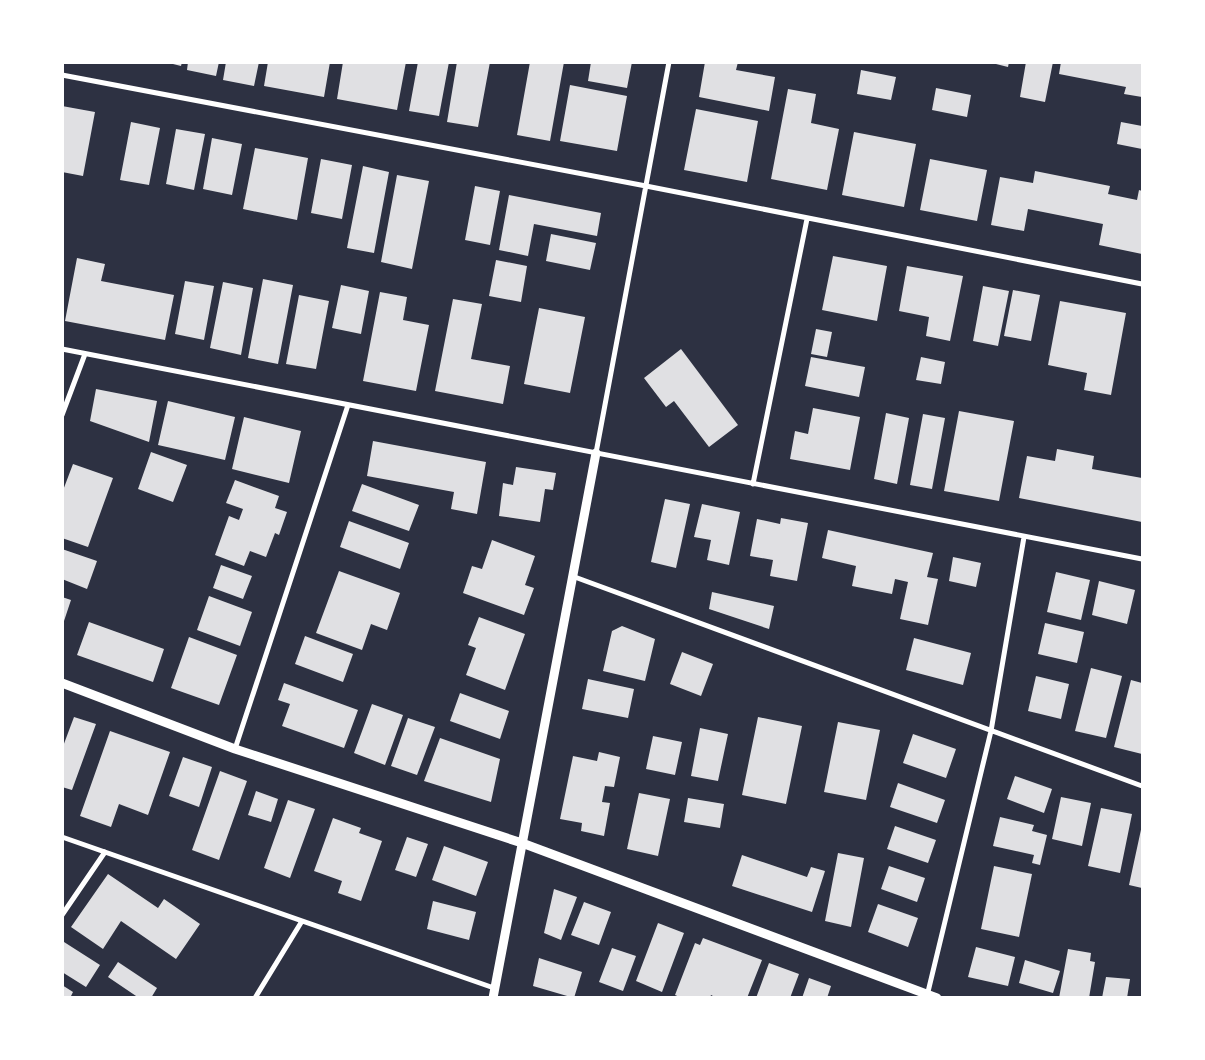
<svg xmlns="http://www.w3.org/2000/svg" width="1205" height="1060" font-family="Barlow,sans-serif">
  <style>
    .building { fill: #e0e0e3 }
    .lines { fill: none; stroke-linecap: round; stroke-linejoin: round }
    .minor { stroke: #fff; stroke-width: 5 }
    .tertiary { stroke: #fff; stroke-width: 9 }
  </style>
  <rect width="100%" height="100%" fill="#2d3142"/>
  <path class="building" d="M165,62H182L181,66Z
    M188,62H219L216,76L187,70Z
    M226,62H259L254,86L223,80Z
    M268,62H330L324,97L264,86Z
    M343,62H406L397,110L337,99Z
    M418,62H449L439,116L409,111Z
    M457,62H490L478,127L447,122Z
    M530,62H564L550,141L517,135Z
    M591,62H632L627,88L588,81Z
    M705,62H738L736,70L775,77L769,111L699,97Z
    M988,62H1009L1008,67Z
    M1026,62H1053L1045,102L1020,97Z
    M1061,62H1142V97L1124,94L1126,87L1059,74Z
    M861,70L896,77L891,100L857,94Z
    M570,85L627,96L617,151L560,141Z
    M936,88L971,95L967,117L932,110Z
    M788,89L816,94L811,123L839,129L827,190L771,179Z
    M62,106L95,112L83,176L62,172Z
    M696,109L758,121L747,182L684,170Z
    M131,122L160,128L149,185L120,180Z
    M1121,122L1142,126V149L1117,144Z
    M176,129L205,134L194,190L166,184Z
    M854,132L916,144L904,207L842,195Z
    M212,138L242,144L232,195L203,189Z
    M255,148L308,158L297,220L243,209Z
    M321,159L352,165L342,219L311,213Z
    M930,159L987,170L977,221L920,210Z
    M363,166L389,172L374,253L347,248Z
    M1035,171L1110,186L1108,194L1137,200L1139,190L1142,191V254L1099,245L1103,224L1028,209L1024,231L991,225L1000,177L1033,183Z
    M397,175L429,181L412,269L381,262Z
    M475,186L500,191L490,245L465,240Z
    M509,195L601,213L597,236L534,224L528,256L499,250Z
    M551,234L596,243L590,270L546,261Z
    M833,256L887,266L877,321L822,310Z
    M77,258L105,264L101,281L174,295L165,340L65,321Z
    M496,260L527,266L521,302L489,296Z
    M907,266L963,276L950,341L926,336L929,317L899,311Z
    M263,279L293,285L278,364L248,358Z
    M185,281L214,286L204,340L175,334Z
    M223,282L253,288L241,355L210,348Z
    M341,285L369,291L361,334L332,328Z
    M983,286L1009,291L998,346L973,341Z
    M1013,290L1040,295L1031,341L1004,336Z
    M380,292L407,297L403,320L429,325L416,391L363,381Z
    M299,295L329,301L316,369L286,364Z
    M453,299L482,304L471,359L510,366L503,404L435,391Z
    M1060,301L1126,313L1111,395L1084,390L1087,373L1048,365Z
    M539,308L585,317L570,393L524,384Z
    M816,329L832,332L827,357L811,354Z
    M681,349L738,425L709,447L674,401L666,407L644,378Z
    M811,357L865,367L859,397L805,386Z
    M921,357L945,362L941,384L916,380Z
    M96,389L157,401L149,442L90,421Z
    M168,401L235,417L225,460L158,445Z
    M813,408L860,417L850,470L790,459L795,431L808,434Z
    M959,411L1014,421L999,501L944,491Z
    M886,413L909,418L897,484L874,479Z
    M923,414L945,418L932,489L910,485Z
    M244,417L301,431L289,483L232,469Z
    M373,441L486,462L477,514L451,509L454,492L367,476Z
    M1057,449L1094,456L1092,469L1142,478V522L1019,498L1027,456L1055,461Z
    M151,452L187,465L173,502L138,489Z
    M73,464L113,478L88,547L62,538V493Z
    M516,467L556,473L553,490L545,489L540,522L499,516L503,483L513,485Z
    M235,480L279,496L275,508L287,512L279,535L275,533L266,557L250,551L244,566L215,555L229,516L239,520L243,509L226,503Z
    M362,484L419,505L409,531L352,511Z
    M665,499L690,504L676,568L651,562Z
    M702,504L740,512L729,565L707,560L711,540L694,537Z
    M781,518L808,523L797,581L770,576L773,560L750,556L757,519L780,524Z
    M349,521L409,543L400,569L340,547Z
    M828,530L933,553L927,577L938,579L928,625L900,619L908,582L895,579L892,594L852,586L856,566L822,558Z
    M492,540L535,556L525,585L534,588L524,615L463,593L472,566L482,569Z
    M62,549L97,561L87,589L62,579Z
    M953,557L981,563L976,587L949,581Z
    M221,565L252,576L243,599L213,588Z
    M339,571L400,593L387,630L371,624L362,650L316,633Z
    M1056,572L1090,580L1081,620L1047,612Z
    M1099,581L1135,590L1127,624L1092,615Z
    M712,592L774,606L769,629L709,609Z
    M209,596L252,612L240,646L197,630Z
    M62,597L71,600L63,624H62Z
    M479,617L525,634L505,690L466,675L476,648L468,645Z
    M89,622L164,649L153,682L77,655Z
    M1045,623L1084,632L1077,663L1038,654Z
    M622,626L655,639L645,681L603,671L612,631Z
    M305,636L353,654L343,682L295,664Z
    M189,637L237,655L219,705L171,688Z
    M914,638L971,653L963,685L906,670Z
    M682,652L713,664L701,696L670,684Z
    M1091,668L1122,676L1106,738L1075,731Z
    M1036,676L1069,684L1061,719L1028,711Z
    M588,679L634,689L628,718L582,709Z
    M1131,680L1142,683V754L1114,747Z
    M284,683L358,710L344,748L282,726L290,704L278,700Z
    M460,693L509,711L500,739L450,721Z
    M372,704L403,715L385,765L354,753Z
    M74,717L96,724L72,790L62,787V749Z
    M758,717L802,726L786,804L742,795Z
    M408,718L435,727L417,775L391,766Z
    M838,722L880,730L866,800L824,792Z
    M700,728L728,734L718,781L691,776Z
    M110,731L170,752L148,815L119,804L111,827L80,816Z
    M913,734L956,749L946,778L903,763Z
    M653,736L682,742L675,775L646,769Z
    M440,738L500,759L491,802L424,781Z
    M599,752L620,757L614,787L605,786L602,802L610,803L604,836L581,831L582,823L560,819L573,756L597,761Z
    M183,757L212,767L199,807L169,796Z
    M220,771L247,781L219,860L192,850Z
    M1015,776L1052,789L1044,813L1007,799Z
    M898,783L945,800L937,823L890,807Z
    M256,791L278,799L271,822L248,815Z
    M639,793L670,799L658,856L627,849Z
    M1061,797L1091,803L1082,846L1052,839Z
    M688,798L724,804L720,828L684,822Z
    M288,800L315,809L290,878L264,868Z
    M1101,808L1132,814L1120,873L1088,866Z
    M1000,817L1034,825L1032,831L1047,835L1040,865L1032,863L1034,855L993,846Z
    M333,818L361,828L359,833L382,841L361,901L338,893L342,881L314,871Z
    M1142,825V888L1129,885Z
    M895,826L936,840L928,863L887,849Z
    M407,837L428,844L416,877L395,870Z
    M444,846L488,862L476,896L432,880Z
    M838,853L864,858L851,927L825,921Z
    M742,855L807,877L811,867L825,871L812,912L732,886Z
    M889,866L925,878L917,902L881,889Z
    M994,866L1032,874L1019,937L981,929Z
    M108,874L158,908L164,899L200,924L176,959L121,921L103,949L71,927Z
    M554,889L577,897L561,940L544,933Z
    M433,901L476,912L469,940L427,929Z
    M584,902L611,912L599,945L571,935Z
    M878,904L918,918L908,947L868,932Z
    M658,923L684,933L662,992L636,981Z
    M703,938L762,960L747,998H717L711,995L710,998H682L675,995L695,943L700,945Z
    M64,942L100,965L86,987L62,972Z
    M976,947L1015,957L1008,986L968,977Z
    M612,948L636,956L623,991L599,982Z
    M1068,949L1091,953L1090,961L1095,962L1089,998H1059Z
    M539,958L582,972L574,998L533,986Z
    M1025,960L1060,971L1053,993L1019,983Z
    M118,962L157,988L151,998H139L108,977Z
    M769,963L799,974L790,998H756Z
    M1106,977L1130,979L1127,998H1102Z
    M809,978L831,986L827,998H802Z
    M62,985L73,992L70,998H62Z"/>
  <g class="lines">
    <path class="minor" d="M62,75L646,186L1142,284
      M62,349L1142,559
      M62,415L85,354
      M596,453L669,62
      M753,484L807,219
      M572,576L1142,786
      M235,749L348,405
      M62,837L494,988
      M62,915L105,852
      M927,996L991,731L1024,537
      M255,998L302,921"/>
    <path class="tertiary" d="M62,683L235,749L522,843L937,998
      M493,998L596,453"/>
  </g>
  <rect width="1205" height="1060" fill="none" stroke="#ffffff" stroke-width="128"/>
</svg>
